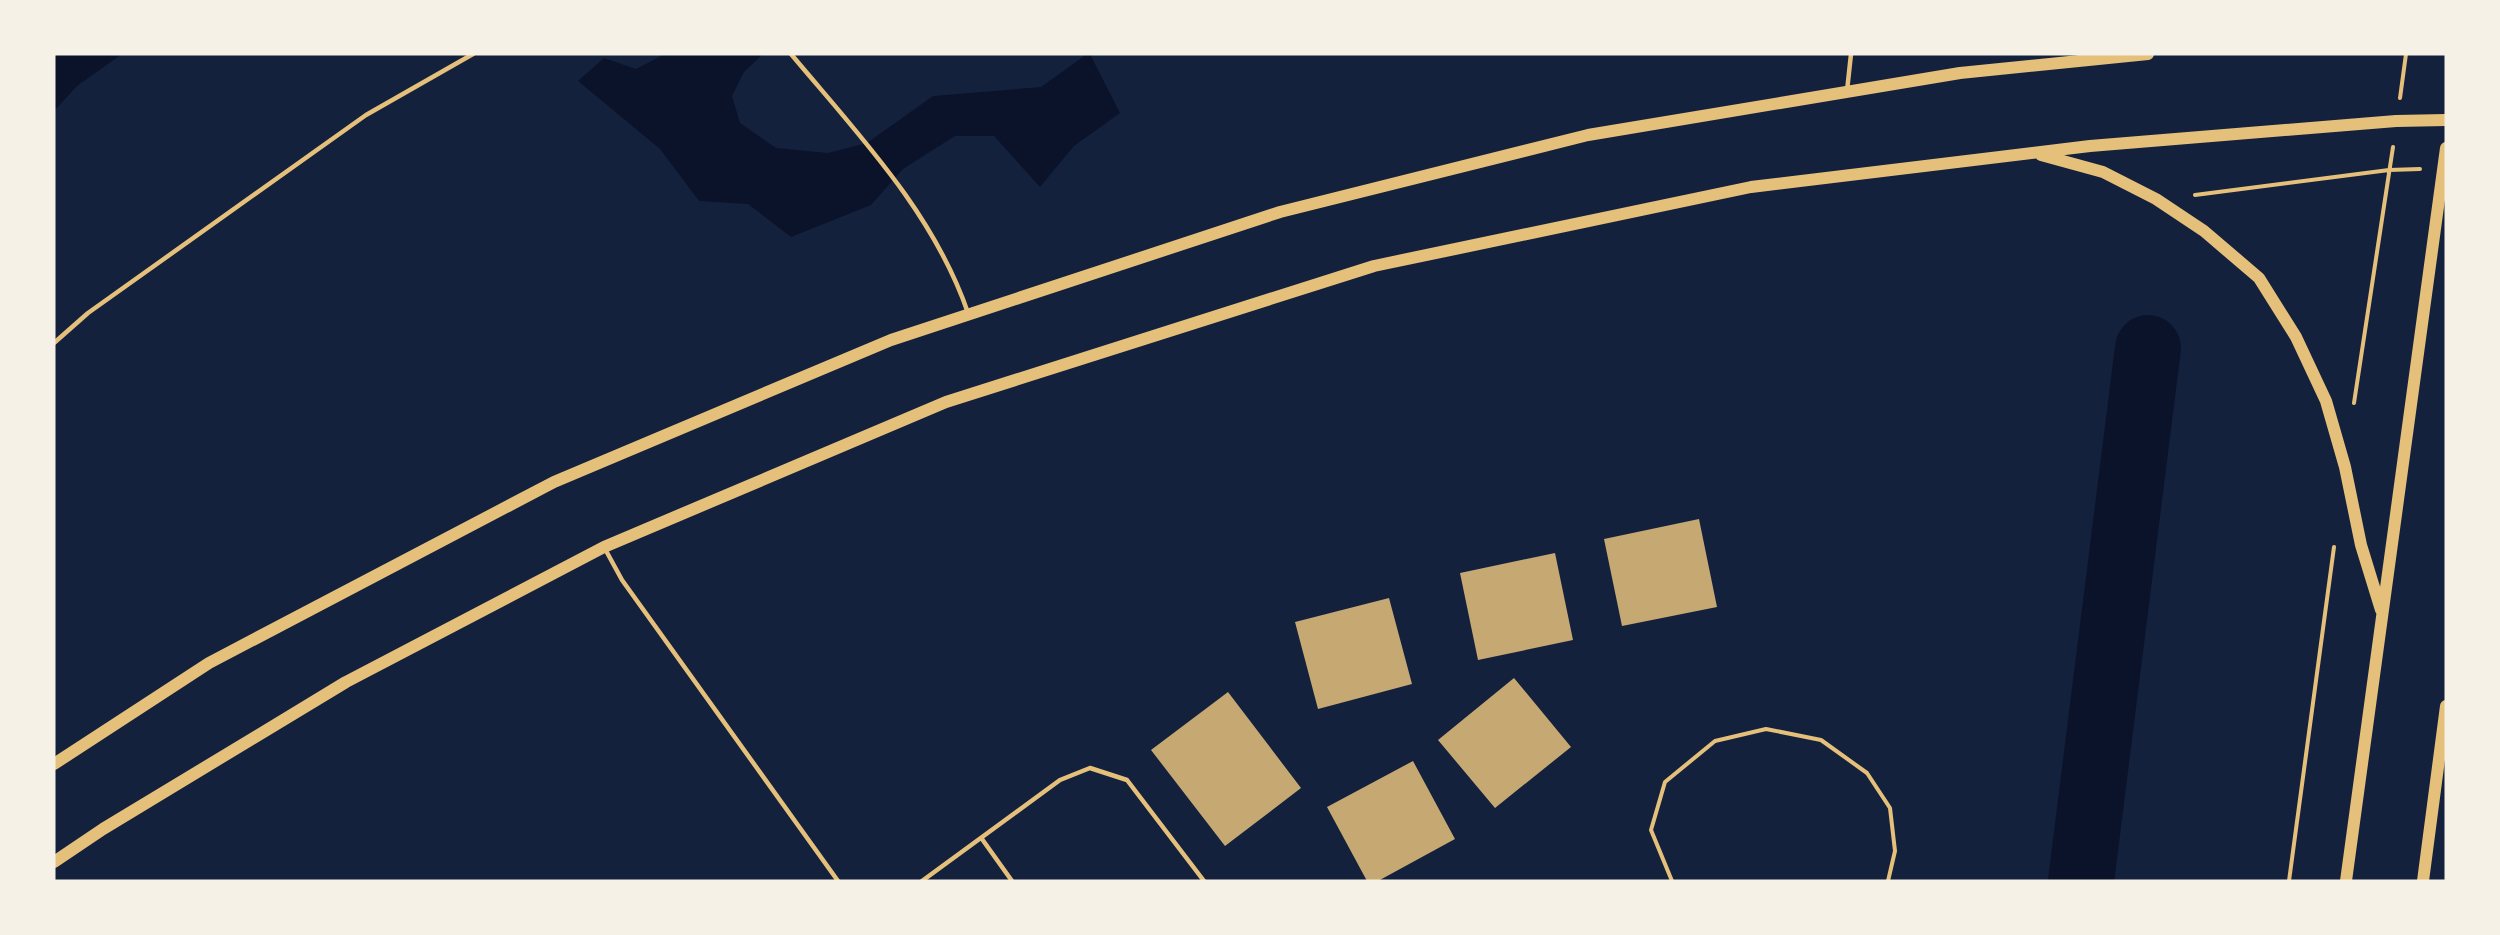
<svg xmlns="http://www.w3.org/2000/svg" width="2500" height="935" font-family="Signika,sans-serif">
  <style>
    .water { fill: #0b132b }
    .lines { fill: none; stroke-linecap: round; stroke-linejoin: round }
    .river { stroke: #0b132b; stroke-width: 66 }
    .building { fill: #c6a872 }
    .path { stroke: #e5c07b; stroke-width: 4 }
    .service { stroke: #e5c07b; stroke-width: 4.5 }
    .secondary { stroke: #e5c07b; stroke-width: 12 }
  </style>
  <rect width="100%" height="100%" fill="#14213d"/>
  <path class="water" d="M54,54H122L77,86L54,111Z
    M665,54H763L744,72L732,96L740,123L776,148L828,153L867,143L933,96L1041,87L1087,54H1090L1120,113L1074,146L1040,187L994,136H955L903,169L871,205L791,237L748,204L699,201L660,149L578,81L604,58L636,69Z"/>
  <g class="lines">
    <path class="river" d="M2081,881L2148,348"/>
  </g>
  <path class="building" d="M1699,519L1717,607L1622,626L1604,539Z
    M1555,553L1573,640L1478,660L1460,573Z
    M1389,598L1412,684L1318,709L1295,622Z
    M1514,678L1571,747L1495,808L1438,740Z
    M1228,692L1301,788L1225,846L1151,750Z
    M1413,761L1455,839L1378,881H1367L1327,807Z"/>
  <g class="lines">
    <path class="path" d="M2400,98L2406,54
      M2195,195L2389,170L2420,169
      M2354,403L2393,147
      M1672,881L1651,830L1665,782L1715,741L1766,729L1821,740L1867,773L1890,808L1895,851L1888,881
      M2289,881L2334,547"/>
    <path class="service" d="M791,54C857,133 934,213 968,313
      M1847,91L1851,54
      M54,343L88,313L366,115L473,54
      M604,547L622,580L838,881
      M982,839L1012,881
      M922,881L1060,780L1090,768L1127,780L1204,881"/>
    <path class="secondary" d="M2041,155L2103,172L2156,199L2204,231L2259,278L2296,337L2326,401L2345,467L2361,545L2381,610
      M54,764L209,663L554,482L891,340L1280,212L1588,135L1960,73L2148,54
      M54,862L103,829L346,682L604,547L946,402L1374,266L1751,187L2090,146L2396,121L2446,120
      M2346,881L2446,148
      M2423,881L2446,706"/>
  </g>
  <rect width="2500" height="935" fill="none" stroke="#f6f1e7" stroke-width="111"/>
</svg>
